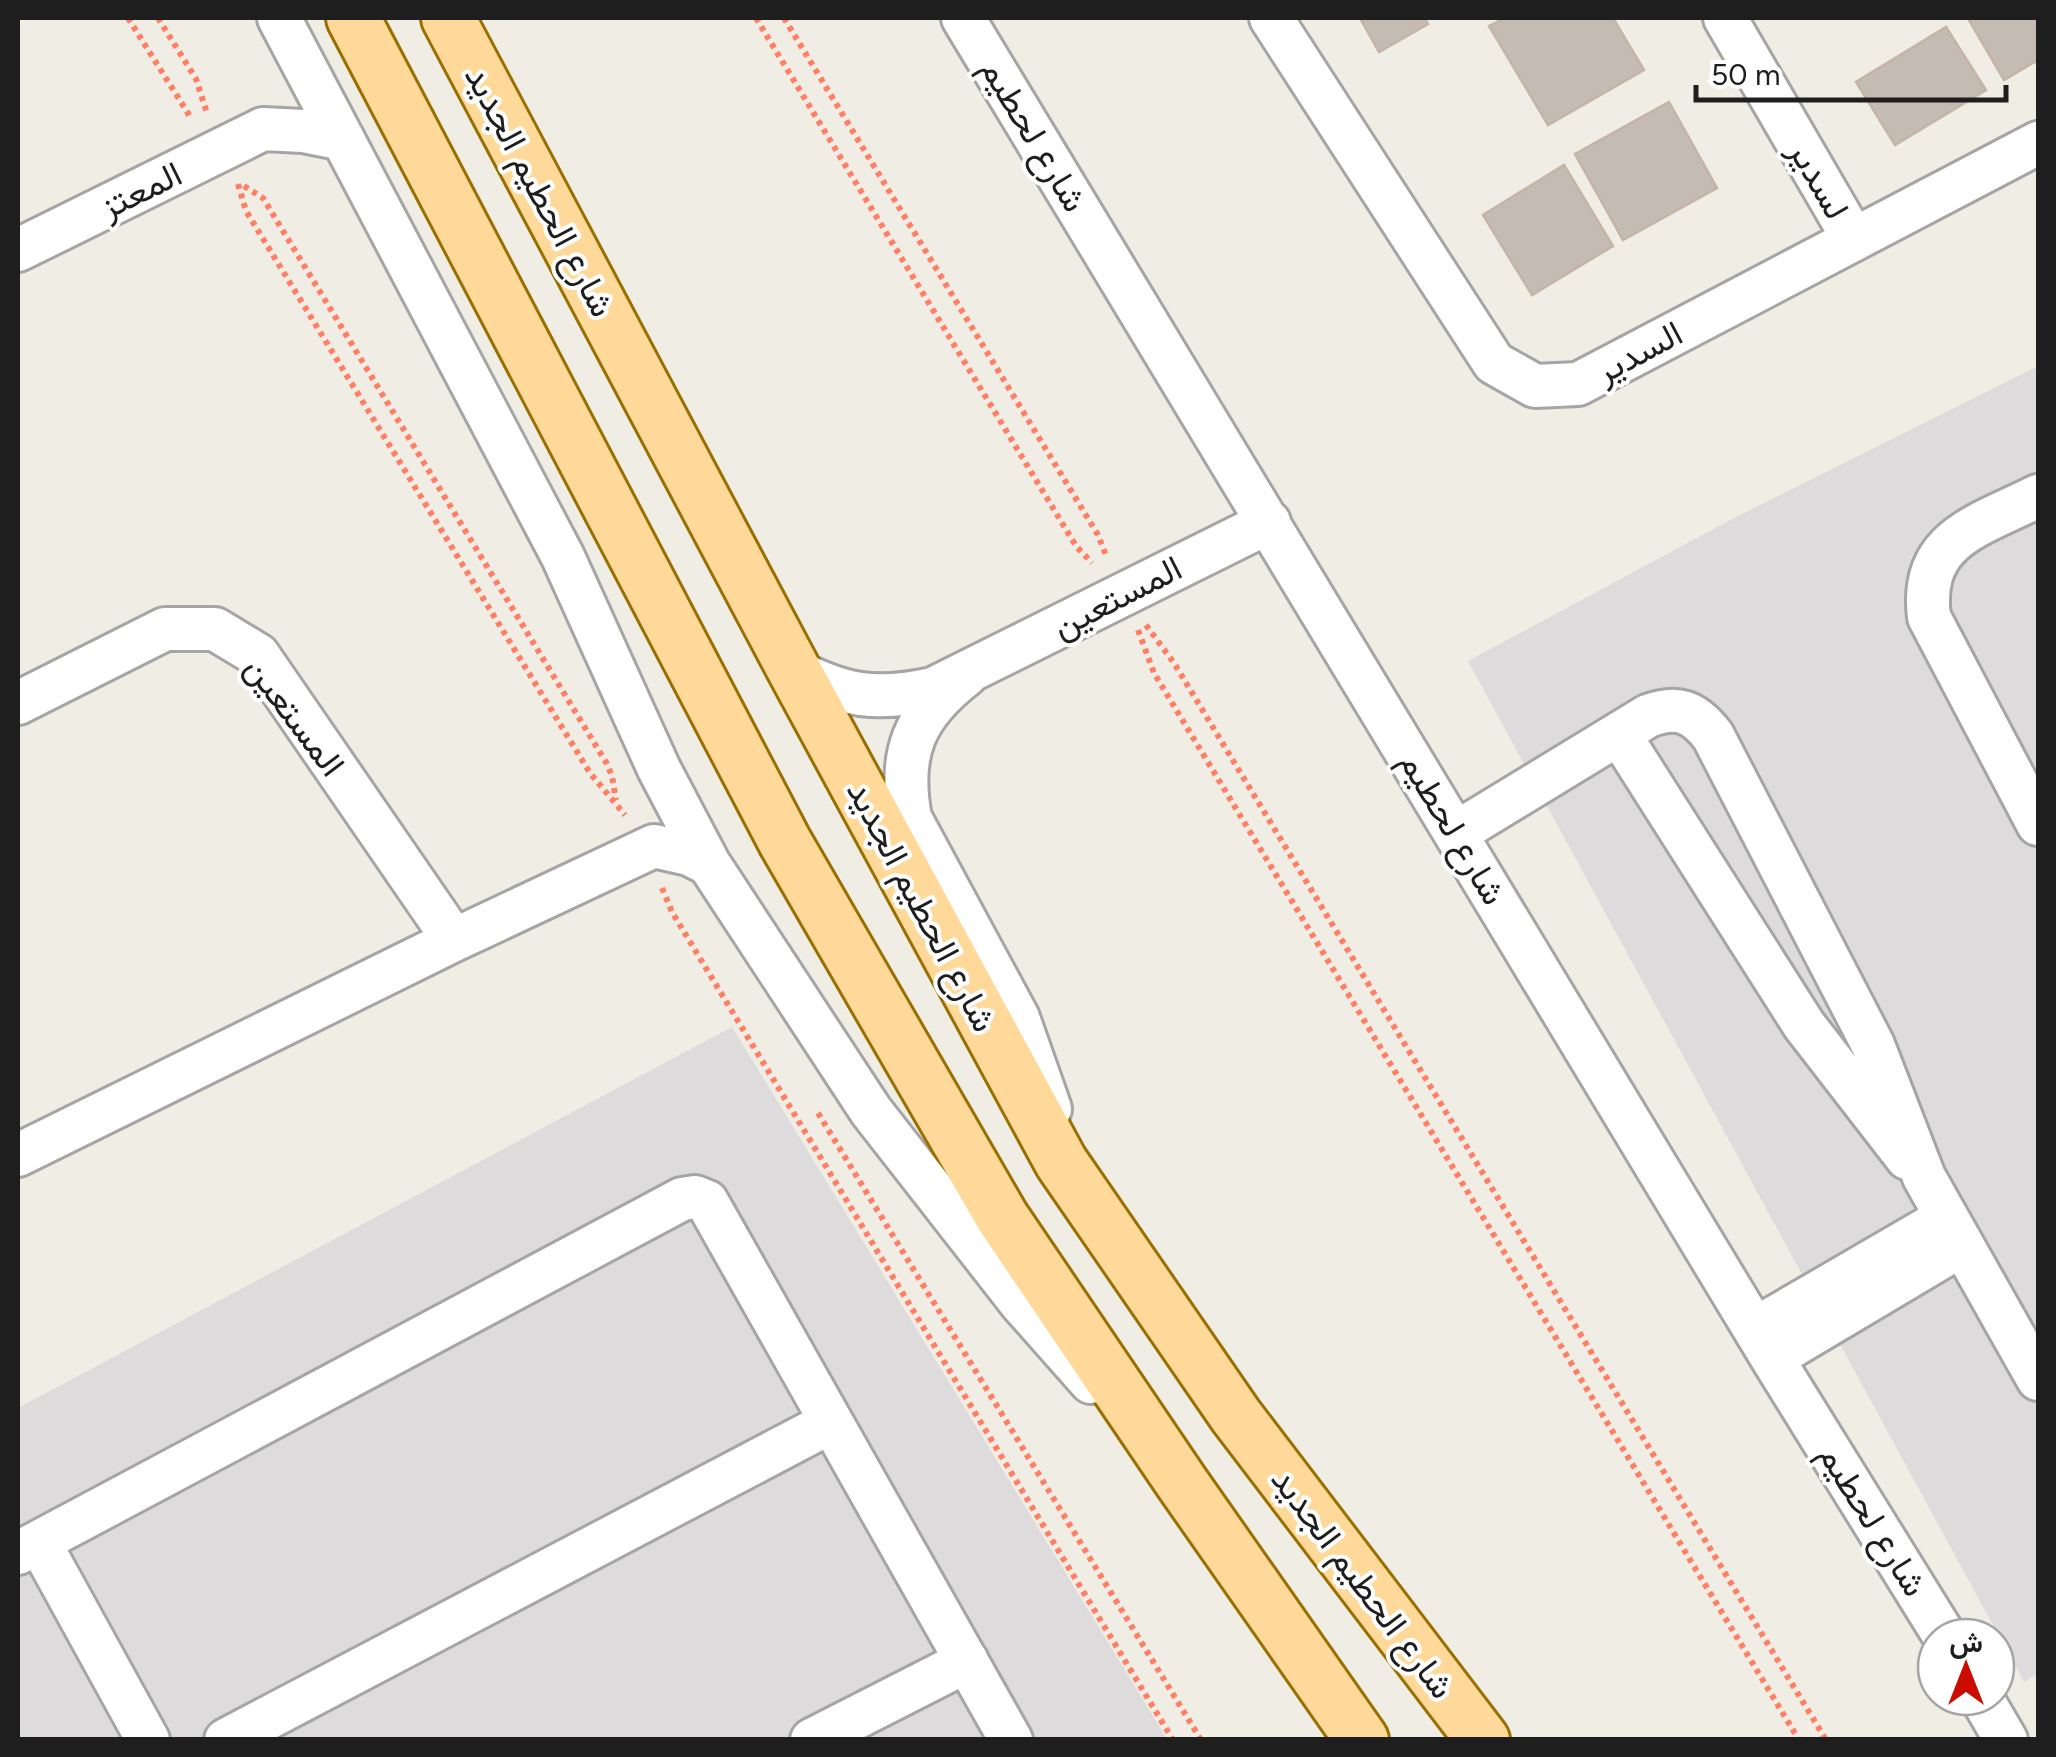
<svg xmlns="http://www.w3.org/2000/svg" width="2056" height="1757" font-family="Figtree,Vazirmatn,sans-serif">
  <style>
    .residential { fill: #dddbdb }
    .building { fill: #c4bcb3; stroke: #c3b4a5; stroke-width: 2.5 }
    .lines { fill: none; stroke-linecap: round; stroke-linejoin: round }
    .minor-casing { stroke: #a5a5a5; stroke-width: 48 }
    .major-casing { stroke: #997000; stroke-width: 58 }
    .path { stroke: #ff7f66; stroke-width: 6; stroke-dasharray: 5 5; stroke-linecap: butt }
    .minor { stroke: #fff; stroke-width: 42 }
    .major { stroke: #ffd99a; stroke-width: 52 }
    .labels { text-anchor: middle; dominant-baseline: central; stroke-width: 8; stroke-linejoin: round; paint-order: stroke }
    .street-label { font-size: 35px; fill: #1e1e1e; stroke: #fff }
  </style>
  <rect width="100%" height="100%" fill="#f0ede4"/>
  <path class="residential" d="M2038,366V1674L2024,1682L1468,661L1734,518Z
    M732,1027L1167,1739L18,1740V1408Z"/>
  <path class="building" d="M1360,18H1425L1428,24L1379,52Z
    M1505,18H1613L1644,70L1548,125L1489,26Z
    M1974,18H2038V60L2004,80L1969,20Z
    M1946,27L1986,90L1895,145L1856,82Z
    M1669,102L1717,188L1623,240L1575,154Z
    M1564,165L1613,246L1532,295L1483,215Z"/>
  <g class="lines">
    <g class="minor-casing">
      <path id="minor" d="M279,18L563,557L659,769L709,864L871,1111L1021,1303L1091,1382
        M963,18L1772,1358L1945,1637
        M1271,18L1494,363L1535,386L1578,384L2038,143
        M1725,18L1853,238
        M18,250L263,129L303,131L343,139
        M2038,496C1979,526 1919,538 1929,617L2038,824
        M794,670C845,697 877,701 933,689L1269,522
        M966,675C914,715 898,753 910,818L1018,1018L1050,1109
        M18,703L165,629H215L258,655L454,940
        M1619,734L1804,1025L1907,1158
        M1456,833L1648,716C1677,705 1694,711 1713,736L1873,1045L1924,1177L2038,1379
        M18,1155L454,940L654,846L689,854L709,864
        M1755,1329L1946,1218
        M1772,1358L1962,1245
        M39,1542L148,1740
        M18,1553L682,1199L695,1197L707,1202L1011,1740
        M1981,1697L2006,1740
        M226,1740L831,1422
        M812,1740L967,1661"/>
    </g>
    <g class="major-casing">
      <path id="major" d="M353,18L785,842L1002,1217L1182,1483L1362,1740
        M448,18L794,670L1061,1162L1236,1416L1483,1740"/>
    </g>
    <path class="path" d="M128,18L191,118
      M158,18L196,79L207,113
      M756,18L1076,546L1092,563
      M784,18L1098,535L1107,558
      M238,184L246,211L590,773L625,815
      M244,186L263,198L607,764L612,776L616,800
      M1146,625L1174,663L1826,1740
      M1138,630L1154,673L1799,1740
      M662,888L672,912L1173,1740
      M818,1113L1201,1740"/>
    <use href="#minor" class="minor"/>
    <use href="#major" class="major"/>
  </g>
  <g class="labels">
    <g class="street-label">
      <text transform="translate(1034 135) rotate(59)">شارع لحطيم</text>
      <text transform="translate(1819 180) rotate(60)">لسدير</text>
      <text transform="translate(141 190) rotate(-26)">المعتز</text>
      <text transform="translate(540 191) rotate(62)">شارع الحطيم الجديد</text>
      <text transform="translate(1639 352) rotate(-28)">السدير</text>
      <text transform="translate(1117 597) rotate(-27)">المستعين</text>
      <text transform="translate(295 716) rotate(53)">المستعين</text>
      <text transform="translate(1453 828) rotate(59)">شارع لحطيم</text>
      <text transform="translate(922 906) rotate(62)">شارع الحطيم الجديد</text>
      <text transform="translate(1873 1520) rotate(58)">شارع لحطيم</text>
      <text transform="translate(1363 1583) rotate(53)">شارع الحطيم الجديد</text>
    </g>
  </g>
  <rect width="2056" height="1757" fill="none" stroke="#1e1e1e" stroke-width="40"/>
  <g transform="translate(1966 1667)"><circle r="48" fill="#ffffff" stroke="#a5a5a5" stroke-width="2.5"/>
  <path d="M0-8L18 38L0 25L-18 38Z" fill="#cd0c00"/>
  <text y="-15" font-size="28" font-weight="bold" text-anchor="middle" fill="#1e1e1e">ش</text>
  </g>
  <path d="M1696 85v15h310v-15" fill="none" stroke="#1e1e1e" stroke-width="5"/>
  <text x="1711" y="85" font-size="30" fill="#1e1e1e" stroke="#ffffff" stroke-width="8" paint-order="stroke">50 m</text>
</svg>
